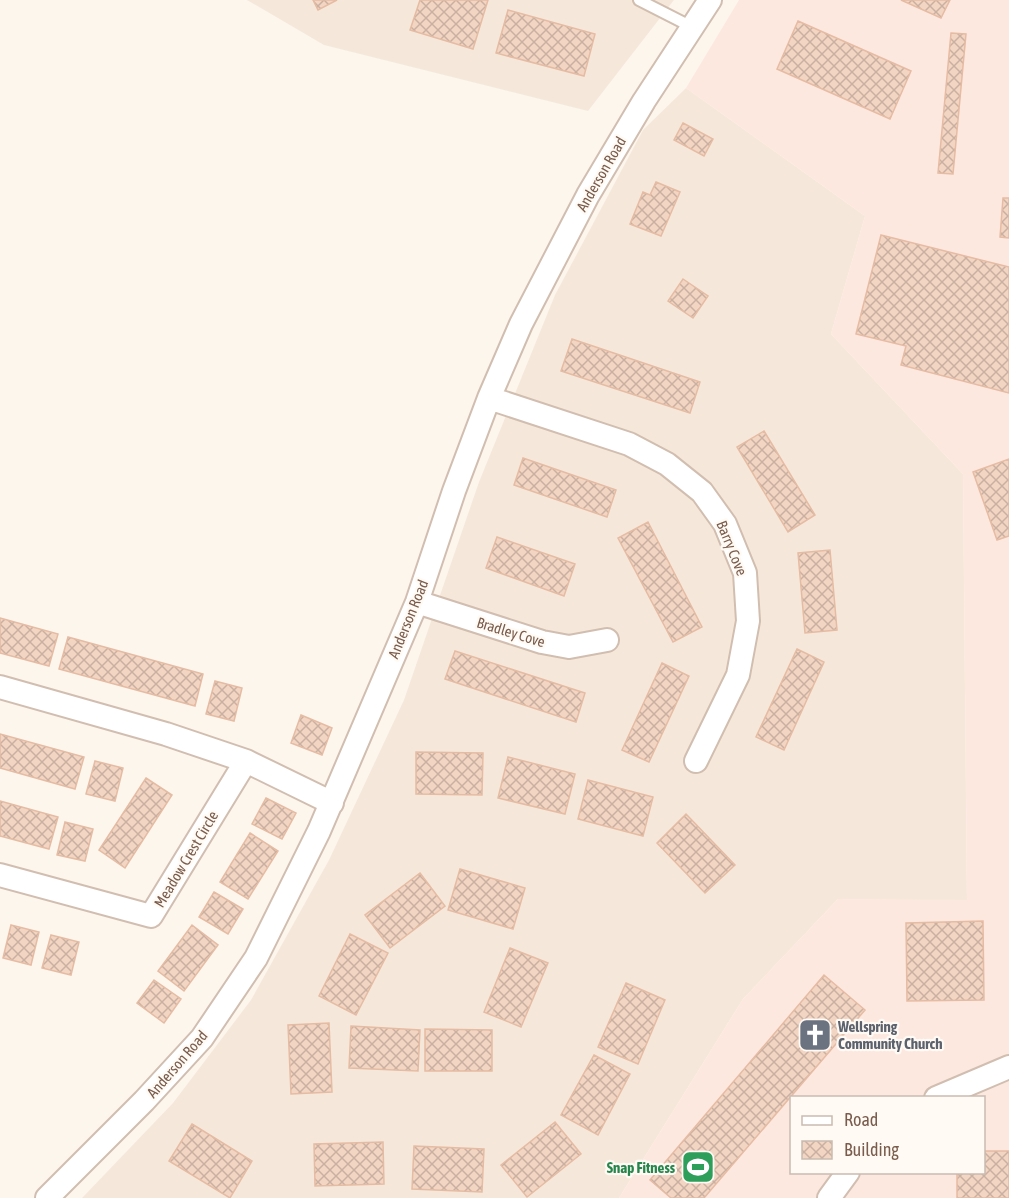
<svg xmlns="http://www.w3.org/2000/svg" width="1009" height="1198" font-family="'Asap Condensed',sans-serif">
  <style>
    .residential { fill: #f5e8da }
    .commercial { fill: #fde8e0; fill-rule: evenodd }
    .building { fill: url(#building-cross-hatch); stroke: #e6bba3; stroke-width: 1.5 }
    .lines { fill: none; stroke-linecap: round; stroke-linejoin: round }
    .lane-casing { stroke: #d1beb0; stroke-width: 14 }
    .street-casing { stroke: #d1beb0; stroke-width: 26 }
    .lane { stroke: #fff; stroke-width: 10 }
    .street { stroke: #fff; stroke-width: 22 }
    .labels { text-anchor: middle; dominant-baseline: central; stroke-width: 4.5; stroke-linejoin: round; paint-order: stroke }
    .street-label { font-size: 15px; fill: #7a5c4d; stroke: #fffaf3 }
    .worship-label { font-size: 15px; font-weight: bold; fill: #5b616d; stroke: #fffaf3; text-anchor: start }
    .leisure-label { font-size: 15px; font-weight: bold; fill: #27864d; stroke: #fffaf3; text-anchor: end }
  </style>
  <defs>
    <pattern id="building-cross-hatch" width="8" height="8" patternUnits="userSpaceOnUse" patternTransform="scale(1.5)"><rect width="8" height="8" fill="#f3d5c3"/><path d="M0 0l8 8M0 8l8-8" fill="none" stroke="#cab0a1"/></pattern>
  </defs>
  <rect width="100%" height="100%" fill="#fdf6ec"/>
  <path class="residential" d="M247,0H674L588,111L324,45Z
    M686,88L865,216L831,334L963,474L967,901L838,899L743,999L619,1198H82L173,1103L251,1000L329,860L404,700L479,482L555,295L643,130Z"/>
  <path class="commercial" d="M739,0H1009V1198H619L743,999L838,899L967,900L963,474L831,334L865,216L686,88ZM792,1098H984V1172H792Z"/>
  <path class="building" d="M313,0H337L318,10Z
    M420,0H488L473,49L410,30Z
    M901,0H950L941,18Z
    M508,10L595,34L584,76L496,53Z
    M798,21L911,71L890,119L777,69Z
    M951,33L966,34L953,174L938,173Z
    M683,123L713,139L704,156L674,140Z
    M656,182L680,192L661,236L630,224L643,192L650,195Z
    M1003,198H1009V238L1000,237Z
    M881,235L1009,267V393L901,365L906,346L856,334Z
    M683,279L708,296L693,318L668,301Z
    M572,339L700,382L690,413L561,371Z
    M764,431L815,515L788,532L737,447Z
    M523,458L616,490L607,517L514,485Z
    M1009,459V536L997,540L973,472Z
    M648,522L702,627L673,642L618,538Z
    M497,537L575,564L564,596L486,568Z
    M830,550L837,630L805,633L798,553Z
    M0,618L58,634L49,666L0,653Z
    M68,637L203,674L195,706L59,669Z
    M797,649L824,662L784,750L756,737Z
    M455,651L585,693L576,722L445,679Z
    M662,663L689,676L649,762L622,750Z
    M215,681L242,688L234,721L206,714Z
    M301,715L332,728L322,755L291,743Z
    M0,734L84,757L75,789L0,768Z
    M416,752L483,753L482,795L416,794Z
    M508,757L575,774L565,814L498,798Z
    M95,761L123,768L115,801L86,794Z
    M146,778L172,795L125,868L99,850Z
    M588,780L653,797L643,836L578,819Z
    M266,798L296,813L282,839L252,824Z
    M0,801L58,817L49,849L0,836Z
    M686,814L735,865L705,893L657,843Z
    M65,822L93,829L85,861L57,855Z
    M250,833L278,851L248,899L220,882Z
    M460,869L525,888L513,929L448,910Z
    M420,873L445,906L390,948L365,915Z
    M214,892L243,909L228,934L199,917Z
    M983,921L984,1000L907,1001L906,923Z
    M11,925L39,932L31,965L3,958Z
    M192,925L218,945L184,991L158,971Z
    M350,934L388,953L356,1015L319,996Z
    M51,935L79,942L71,975L42,968Z
    M510,948L548,963L521,1027L484,1012Z
    M824,975L865,1010L704,1198H671L650,1180Z
    M154,980L181,999L164,1023L137,1003Z
    M626,983L665,1000L638,1064L598,1047Z
    M329,1023L332,1092L291,1094L288,1025Z
    M351,1026L420,1030L418,1071L349,1068Z
    M425,1029L492,1030V1071H425Z
    M594,1055L630,1074L598,1135L561,1115Z
    M555,1122L581,1154L527,1197L501,1165Z
    M192,1124L252,1161L230,1198L169,1161Z
    M383,1142L384,1184L315,1186L314,1144Z
    M414,1146L484,1149L482,1192L412,1189Z
    M984,1151H1009V1198H957V1172H984Z"/>
  <g class="lines">
    <g class="lane-casing">
      <path id="lane" d="M639,0L692,27"/>
    </g>
    <g class="street-casing">
      <path id="street" d="M489,398L629,444L667,464L702,492L725,524L745,573L748,621L738,675L696,761
        M417,602L542,642L569,647L607,640
        M0,687L166,734L246,761L332,803
        M0,875L151,916L246,761
        M936,1098L1009,1067
        M47,1198L144,1101L202,1038L256,958L319,831L417,602L454,491L489,398L521,324L588,195L644,101L710,0
        M829,1198L848,1172"/>
    </g>
    <use href="#lane" class="lane"/>
    <use href="#street" class="street"/>
  </g>
  <defs>
    <g id="church-square" transform="scale(1.725)"><rect x="-9" y="-9" width="18" height="18" rx="4" fill="#6b7280" stroke="#fffaf3"/><path d="M-1.2-6h2.4v3.5h3.3v2.4h-3.3V6h-2.4V-.1h-3.3v-2.4h3.3Z" fill="#fff"/></g>
    <g id="stadium-square" transform="scale(1.725)"><rect x="-9" y="-9" width="18" height="18" rx="4" fill="#2e9e5b" stroke="#fffaf3"/><path d="M0-5a6.5 5 0 1 0 0 10a6.5 5 0 1 0 0-10ZM-3.5-1.8h7v3.6h-7Z" fill="#fff"/></g>
  </defs>
  <g fill-rule="evenodd">
    <use href="#church-square" x="815" y="1035"/>
    <use href="#stadium-square" x="698" y="1167"/>
  </g>
  <g class="labels">
    <g class="street-label">
      <text transform="translate(601 174) rotate(-60)">Anderson Road</text>
      <text transform="translate(732 548) rotate(68)">Barry Cove</text>
      <text transform="translate(408 619) rotate(-68)">Anderson Road</text>
      <text transform="translate(511 632) rotate(17)">Bradley Cove</text>
      <text transform="translate(186 859) rotate(-59)">Meadow Crest Circle</text>
      <text transform="translate(177 1064) rotate(-49)">Anderson Road</text>
    </g>
    <g class="worship-label">
      <text x="838" y="1026">Wellspring<tspan x="838" dy="17">Community Church</tspan></text>
    </g>
    <g class="leisure-label">
      <text x="675" y="1167">Snap Fitness</text>
    </g>
  </g>
  <rect x="790" y="1096" width="195" height="78" fill="#fffaf3" stroke="#cabbb1" stroke-width="1.5"/>
  <rect x="802" y="1116" width="30" height="9" fill="#ffffff" stroke="#cabbb1" stroke-width="1.5"/>
  <text x="844" y="1126" font-size="18" fill="#7a5c4d">Road</text>
  <rect x="802" y="1141" width="30" height="18" fill="url(#building-cross-hatch)" stroke="#cabbb1" stroke-width="1.5"/>
  <text x="844" y="1156" font-size="18" fill="#7a5c4d">Building</text>
</svg>
